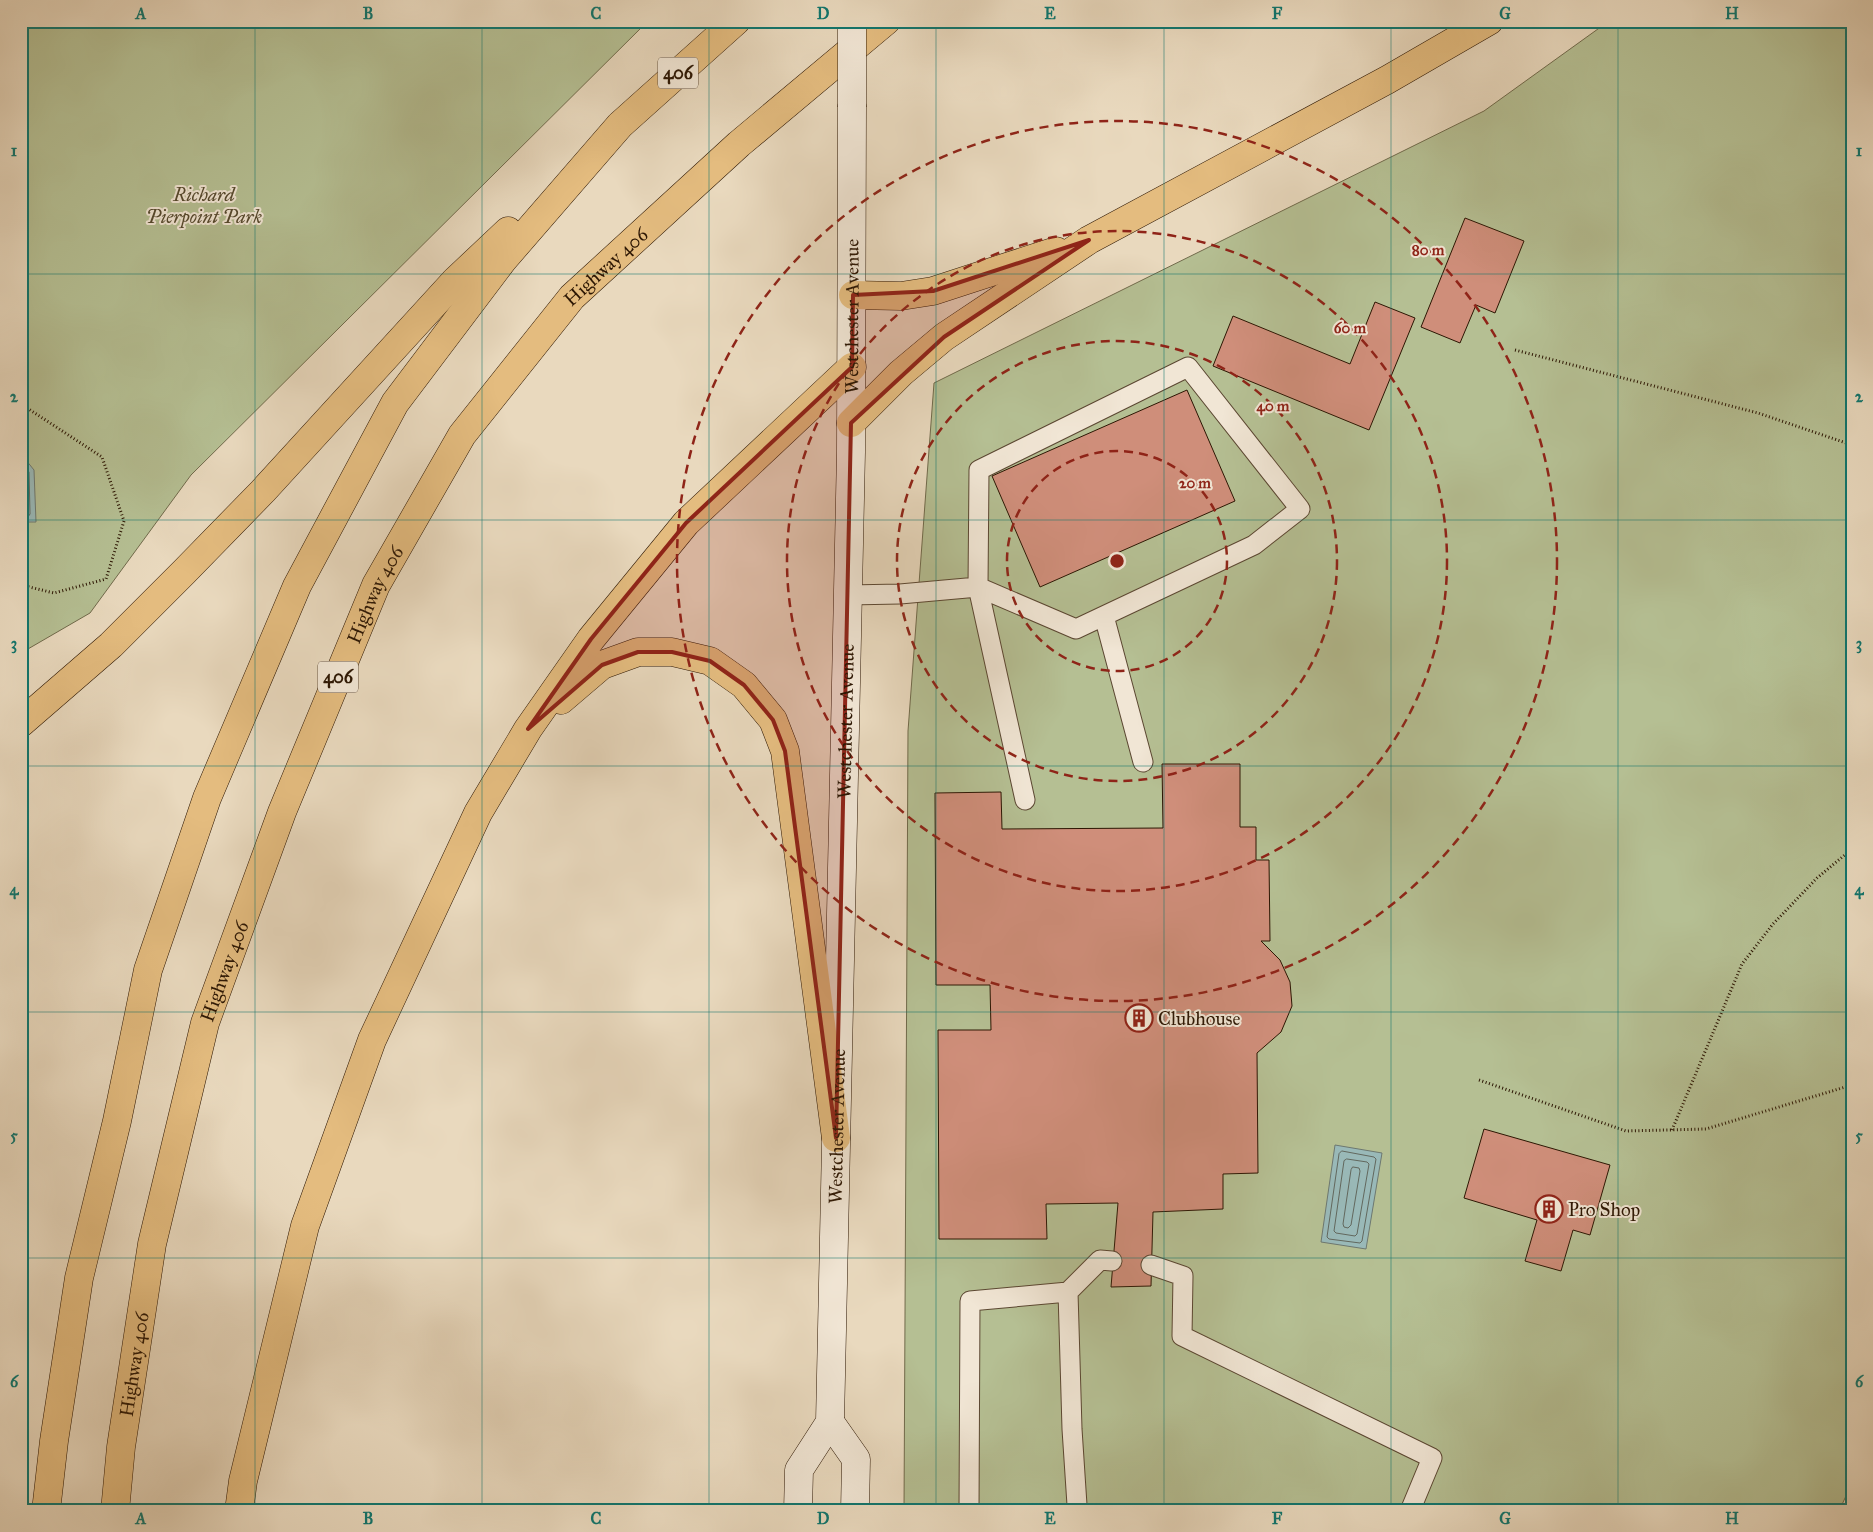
<svg xmlns="http://www.w3.org/2000/svg" width="1873" height="1532" font-family="'IM FELL Great Primer',serif">
  <style>
    .green { fill: #b5bf93; stroke: #706a4b }
    .water { fill: #99b9b8; stroke: #6d7870 }
    .lines { fill: none; stroke-linecap: round; stroke-linejoin: round }
    .shore { stroke: #62685e; stroke-width: 1 }
    .building { fill: #cf8e7a; stroke: #2c1603 }
    .lane-casing { stroke: #5b4732; stroke-width: 21 }
    .secondary-casing { stroke: #2c1603; stroke-width: 29 }
    .highway-casing { stroke: #2c1603; stroke-width: 29 }
    .path { stroke: #2c1603; stroke-width: 3; stroke-dasharray: 1 2.5; stroke-linecap: butt }
    .lane { stroke: #f1e6d5; stroke-width: 19 }
    .secondary { stroke: #f1e6d5; stroke-width: 28 }
    .highway { stroke: #e4bc7f; stroke-width: 28 }
    .secondary-bridge-casing { stroke: #2c1603; stroke-width: 29; stroke-linecap: butt }
    .secondary-bridge { stroke: #f1e6d5; stroke-width: 28 }
    .marked { fill: #8f2418; fill-opacity: 0.2; stroke: #8f2418; stroke-width: 4; stroke-linejoin: round }
    .grid { fill: none; stroke: #0f766e; stroke-width: 1; stroke-opacity: 0.55 }
    .ring { fill: none; stroke: #8f2418; stroke-width: 2.5; stroke-dasharray: 9 6 }
    .labels { text-anchor: middle; dominant-baseline: central; stroke-width: 4; stroke-linejoin: round; paint-order: stroke }
    .shield { fill: #f1e6d5; stroke: #675442; stroke-width: 1 }
    .shield-label { font-size: 18px; font-weight: bold; fill: #2c1603 }
    .park-label { font-size: 19px; font-style: italic; fill: #55492e; stroke: #f1e6d5 }
    .street-label { font-size: 19px; fill: #2c1603; stroke: #f1e6d5 }
    .poi-label { font-size: 19px; fill: #2c1603; stroke: #f1e6d5; text-anchor: start }
    .centre { fill: #8f2418; stroke: #f1e6d5; stroke-width: 2.5 }
    .ring-label { font-size: 15px; text-anchor: middle; font-weight: bold; fill: #8f2418; stroke: #f1e6d5; stroke-width: 4; stroke-linejoin: round; paint-order: stroke }
    .neatline { fill: none; stroke: #0f766e; stroke-width: 2 }
    .grid-label { font-size: 16px; text-anchor: middle; font-weight: bold; fill: #0f766e }
  </style>
  <rect width="100%" height="100%" fill="#e9d9be"/>
  <filter id="stains"><feTurbulence type="fractalNoise" baseFrequency=".004" numOctaves="4"/><feColorMatrix values="0 0 0 0 .2 0 0 0 0 .09 0 0 0 0 .02 0 0 0 .5 -.17"/></filter>
  <radialGradient id="worn" r=".72"><stop offset=".6" stop-color="#630" stop-opacity="0"/><stop offset="1" stop-color="#630" stop-opacity=".3"/></radialGradient>
  <path class="green" d="M21,21H648L191,475L90,613L21,653Z
    M1609,21H1852V1483L1839,1511H904L908,731L934,383L1484,111Z"/>
  <path class="water" d="M21,454L34,470L36,522H21Z
    M1335,1145L1382,1153L1366,1249L1321,1242Z"/>
  <g class="lines">
    <path class="shore" d="M21,462L29,472L30,514L28,517H21
      M1342,1151L1374,1157L1376,1159L1362,1241L1360,1243L1329,1239L1327,1237L1339,1154Z
      M1347,1159L1367,1162L1369,1164L1357,1234L1355,1236L1336,1233L1334,1231L1344,1161Z
      M1353,1167L1359,1168L1360,1171L1351,1225L1348,1228L1344,1227L1343,1224L1351,1170Z"/>
  </g>
  <path class="building" d="M1465,218L1524,241L1495,313L1476,305L1460,343L1421,327Z
    M1375,302L1415,318L1369,430L1213,366L1233,316L1350,364Z
    M1187,390L1235,501L1040,587L992,476Z
    M1162,764H1240V827H1256V860H1269L1270,941H1261L1280,960L1290,982L1292,1006L1281,1032L1257,1053L1258,1173L1223,1174V1209L1153,1212L1151,1286L1111,1287L1118,1203L1046,1204L1047,1239H939L938,1030H991L990,985H936L935,793L1001,792L1002,829L1163,828Z
    M1484,1129L1610,1165L1590,1235L1573,1230L1561,1271L1525,1261L1537,1220L1464,1198Z"/>
  <g class="lines">
    <g class="lane-casing">
      <path id="lane" d="M848,595L900,594L978,587L1076,629L1254,545L1300,509L1188,367L979,470L978,587L1025,800
        M1104,616L1143,762
        M1151,1265L1183,1276L1182,1336L1432,1458L1410,1511
        M1068,1292L1072,1429L1077,1505
        M969,1511L970,1301L1068,1292L1100,1260L1112,1261"/>
    </g>
    <g class="secondary-casing">
      <g id="secondary">
        <path d="M830,1422L856,1459L855,1511"/>
        <path id="s1" d="M798,1511L799,1470L830,1422L851,452L852,107"/>
      </g>
    </g>
    <g class="highway-casing">
      <g id="highway">
        <path d="M853,295L901,296L933,291L1056,251"/>
        <path d="M851,423L901,373L944,337L1089,240L1387,80L1489,21"/>
        <path d="M561,700L602,665L638,652H672L710,661L744,685L773,720L785,751L836,1138"/>
        <path d="M21,723L111,645L184,572L263,491L455,281L508,231"/>
        <path d="M46,1511L54,1441L79,1278L117,1121L148,970L207,798L297,586L395,403L503,260L620,125L736,21"/>
        <path id="s2" d="M115,1511L121,1447L152,1244L205,1023L282,812L376,585L462,435L572,297L739,144L886,21"/>
        <path d="M239,1511L243,1481L305,1226L372,1040L478,813L528,729L591,639L686,523L852,367"/>
      </g>
    </g>
    <path class="path" d="M1515,350L1758,413L1852,445
      M21,404L102,457L124,521L106,579L54,593L21,585
      M1479,1080L1626,1131L1706,1129L1852,1085
      M1672,1130L1742,964L1773,924L1817,878L1852,849"/>
    <use href="#lane" class="lane"/>
    <use href="#secondary" class="secondary"/>
    <use href="#highway" class="highway"/>
    <g class="secondary-bridge-casing">
      <path id="secondary-bridge" d="M852,21V107"/>
    </g>
    <use href="#secondary-bridge" class="secondary-bridge"/>
  </g>
  <path class="marked" d="M1089,240L944,337L851,423L836,1138L785,751L773,720L744,685L710,661L672,652H638L602,665L528,729L591,639L686,523L852,367L853,295L933,291Z"/>
  <path class="grid" d="M255,21V1511M482,21V1511M709,21V1511M936,21V1511M1164,21V1511M1391,21V1511M1618,21V1511M21,274H1852M21,520H1852M21,766H1852M21,1012H1852M21,1258H1852"/>
  <g class="ring">
    <circle cx="1117" cy="561" r="110"/>
    <circle cx="1117" cy="561" r="220"/>
    <circle cx="1117" cy="561" r="330"/>
    <circle cx="1117" cy="561" r="440"/>
  </g>
  <defs>
    <g id="building-ring" transform="scale(1.4375)"><circle r="9.5" fill="#f1e6d5" stroke="#8f2418" stroke-width="1.5"/><path d="M-4-6H4V6H1V3H-1V6H-4ZM-2.5-4.3h1.7v1.8h-1.7ZM.8-4.3h1.7v1.8H.8ZM-2.5-1h1.7V.8h-1.7ZM.8-1h1.7V.8H.8Z" fill="#8f2418"/></g>
  </defs>
  <g fill-rule="evenodd">
    <use href="#building-ring" x="1139" y="1018"/>
    <use href="#building-ring" x="1549" y="1209"/>
  </g>
  <g class="labels">
    <g class="shield">
      <rect x="658" y="57.5" width="40" height="31" rx="4"/>
      <rect x="318" y="661.5" width="40" height="31" rx="4"/>
    </g>
    <g class="shield-label">
      <text x="678" y="73">406</text>
      <text x="338" y="677">406</text>
    </g>
    <g class="park-label">
      <text x="204" y="194">Richard<tspan x="204" dy="22">Pierpoint Park</tspan></text>
    </g>
    <g class="street-label">
      <text stroke="none"><textPath href="#s2" startOffset="1362">Highway 406</textPath></text>
      <text stroke="none"><textPath href="#s1" startOffset="1204">Westchester Avenue</textPath></text>
      <text stroke="none"><textPath href="#s2" startOffset="958">Highway 406</textPath></text>
      <text stroke="none"><textPath href="#s1" startOffset="799">Westchester Avenue</textPath></text>
      <text stroke="none"><textPath href="#s2" startOffset="552">Highway 406</textPath></text>
      <text stroke="none"><textPath href="#s1" startOffset="394">Westchester Avenue</textPath></text>
      <text stroke="none"><textPath href="#s2" startOffset="148">Highway 406</textPath></text>
    </g>
    <g class="poi-label">
      <text x="1158" y="1018">Clubhouse</text>
      <text x="1568" y="1209">Pro Shop</text>
    </g>
  </g>
  <circle cx="1117" cy="561" r="8" class="centre"/>
  <g class="ring-label">
    <text x="1428" y="255">80 m</text>
    <text x="1350" y="333">60 m</text>
    <text x="1273" y="411">40 m</text>
    <text x="1195" y="488">20 m</text>
  </g>
  <rect width="1873" height="1532" fill="none" stroke="#e9d9be" stroke-width="55"/>
  <rect x="28" y="28" width="1818" height="1476" class="neatline"/>
  <g class="grid-label">
    <text x="141" y="19">A</text>
    <text x="368" y="19">B</text>
    <text x="596" y="19">C</text>
    <text x="823" y="19">D</text>
    <text x="1050" y="19">E</text>
    <text x="1277" y="19">F</text>
    <text x="1505" y="19">G</text>
    <text x="1732" y="19">H</text>
    <text x="14" y="156">1</text>
    <text x="1859" y="156">1</text>
    <text x="14" y="402">2</text>
    <text x="1859" y="402">2</text>
    <text x="14" y="649">3</text>
    <text x="1859" y="649">3</text>
    <text x="14" y="895">4</text>
    <text x="1859" y="895">4</text>
    <text x="14" y="1141">5</text>
    <text x="1859" y="1141">5</text>
    <text x="14" y="1387">6</text>
    <text x="1859" y="1387">6</text>
    <text x="141" y="1524">A</text>
    <text x="368" y="1524">B</text>
    <text x="596" y="1524">C</text>
    <text x="823" y="1524">D</text>
    <text x="1050" y="1524">E</text>
    <text x="1277" y="1524">F</text>
    <text x="1505" y="1524">G</text>
    <text x="1732" y="1524">H</text>
  </g>
  <rect width="100%" height="100%" filter="url(#stains)"/>
  <rect width="100%" height="100%" fill="url(#worn)"/>
</svg>
